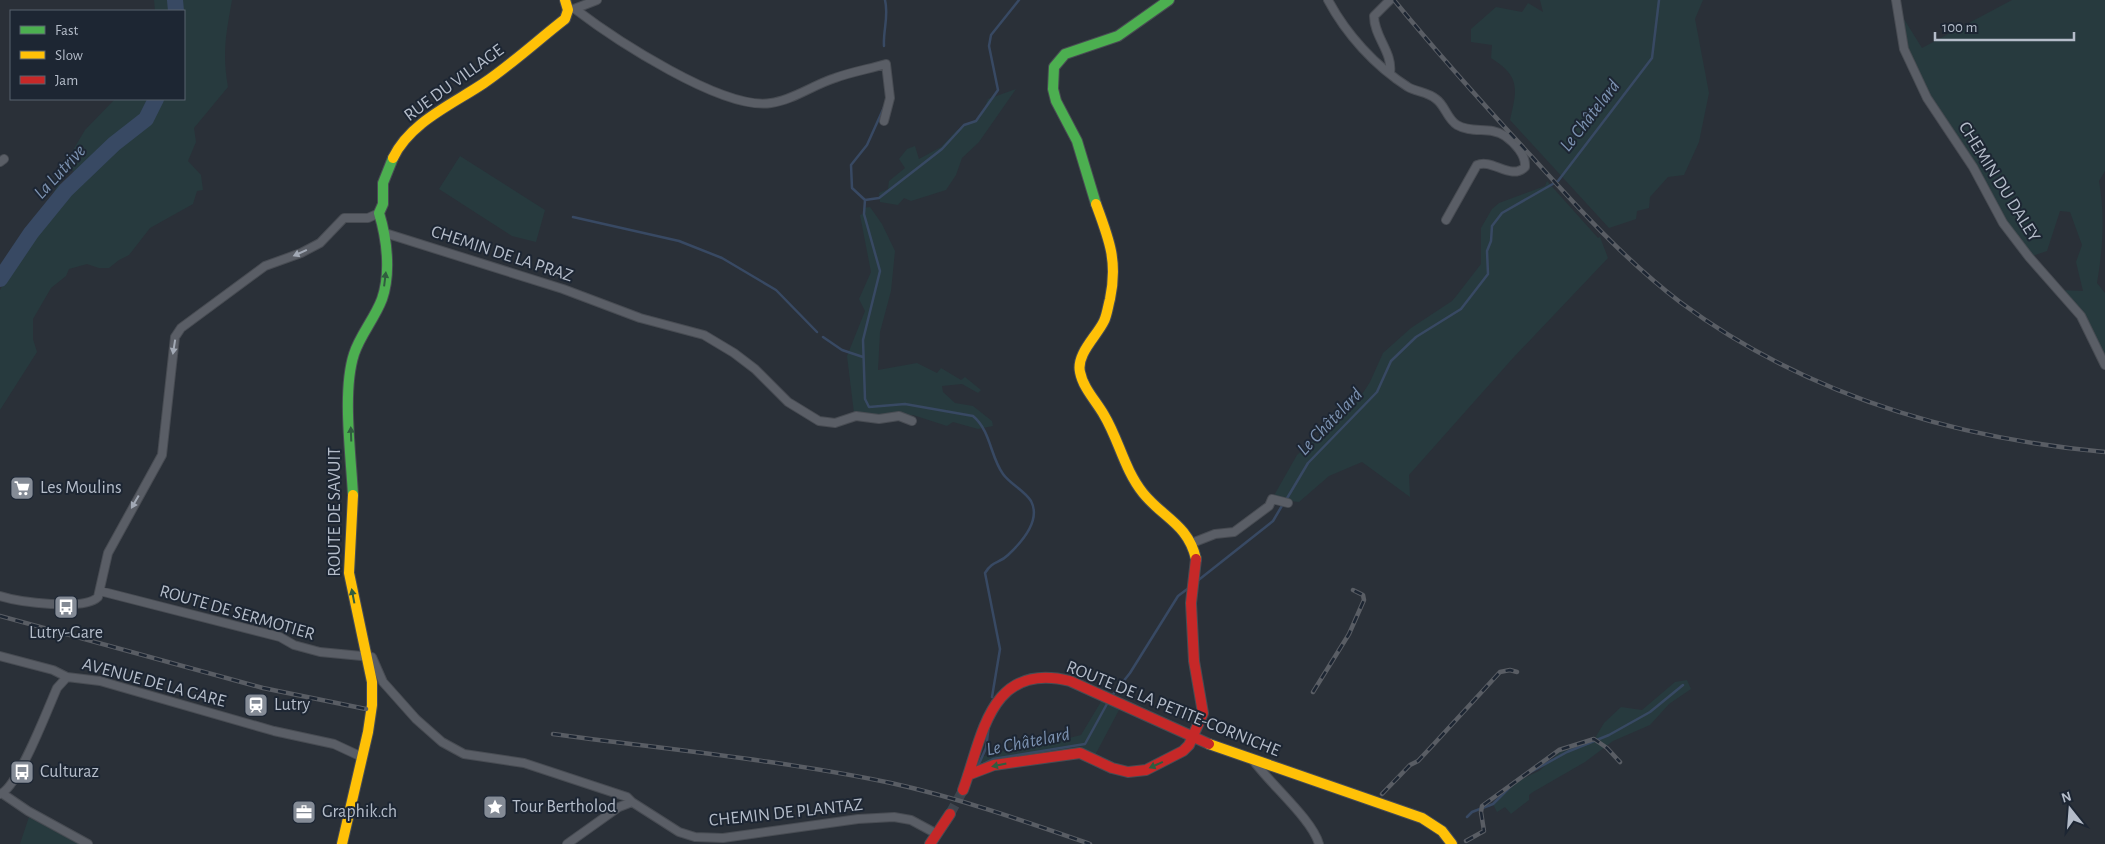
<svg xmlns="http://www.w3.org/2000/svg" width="2105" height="844" font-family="'Alegreya Sans',sans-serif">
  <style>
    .green { fill: #273a3e }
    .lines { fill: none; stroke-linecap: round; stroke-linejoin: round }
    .stream { stroke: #384963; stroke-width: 2.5 }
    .river { stroke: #384963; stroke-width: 16 }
    .secondary-tunnel { stroke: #3f454e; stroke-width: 10; stroke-dasharray: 10 5; stroke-linecap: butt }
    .street-casing { stroke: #484c53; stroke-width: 10 }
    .fast-casing { stroke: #484c53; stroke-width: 12 }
    .slow-casing { stroke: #484c53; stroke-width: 12 }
    .jam-casing { stroke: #484c53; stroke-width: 12 }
    .street { stroke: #5a5e66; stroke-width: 8 }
    .fast { stroke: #4caf50; stroke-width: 10 }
    .slow { stroke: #ffc107; stroke-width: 10 }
    .jam { stroke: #c62828; stroke-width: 10 }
    .rail-casing { stroke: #595d64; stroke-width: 4.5 }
    .rail { stroke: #1d2633; stroke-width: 2.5; stroke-dasharray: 8; stroke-linecap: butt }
    .oneway { fill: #a2a9b5 }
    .oneway2 { fill: #305d3f }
    .labels { text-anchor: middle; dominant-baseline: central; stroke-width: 4; stroke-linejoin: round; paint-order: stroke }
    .street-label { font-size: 18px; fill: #b4bcc9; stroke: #1d2633 }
    .poi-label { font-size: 18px; fill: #b4bcc9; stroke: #1d2633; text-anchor: start }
    .water-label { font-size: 19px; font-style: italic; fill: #7c92b1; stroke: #1d2633 }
  </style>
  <rect width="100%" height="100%" fill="#2a3038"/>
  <path class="green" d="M154,0H232C226,34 222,53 228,87L194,128L196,142L188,161L201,175L203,190L197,191L193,204L150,228L129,255L119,260L109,268H99L87,264L69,269L66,276L51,288L33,319V339L37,352L0,410V290L26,241L60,204L52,196L58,184L70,189L78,177L66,162L85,130L115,99H184V11H155Z
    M1540,0H1703L1695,19L1709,93L1699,142L1684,175L1668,177L1650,197L1649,208L1637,211L1636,219L1609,228L1510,120C1517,89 1521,77 1491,58L1492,45L1471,42V29L1496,7L1522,12L1528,3L1543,12Z
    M2012,0H2105V171L2099,181C2105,214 2103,249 2097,283L2105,293V365L2081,316L2058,290L2083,291L2076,262L2082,245L2070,212L2060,211L2047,251L2029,257L1927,98L1904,49L1897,8L1922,48Z
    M1016,89L979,142L962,158L956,175L946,190L911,201L904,198L898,205L880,202L879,193L888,189L889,181L905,168L899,159L907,149L915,146L919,159L941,147L957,130L980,118L988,99Z
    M460,156L545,210L536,242L512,236L439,189Z
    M1547,181L1598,238L1600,237L1608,258L1513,358L1409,475L1410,497L1362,462L1329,476L1299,502L1272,499L1297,455L1357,402L1370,382L1383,353L1411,328L1452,301L1457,295L1481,264V228L1492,209L1499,203L1545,186Z
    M870,207L882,224L895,251L891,291L880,332L878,370L917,363L937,373L941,368L961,380L965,377L981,390L978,393L962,384L942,386L943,392L955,403L973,406L992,421L993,426L978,429L953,422L947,426L913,415L879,417L854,413L847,356L865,311L859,299L871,272L860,215L863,214V208Z
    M1687,680L1691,689L1669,704L1650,725L1613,741L1585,762L1533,792L1529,795V800L1511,814L1505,807L1497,812L1493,804L1520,780L1539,771L1560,752L1580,746L1595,738L1604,723L1621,707L1642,710L1675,682Z
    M1102,700L1120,708L1093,759L1080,754L975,767L977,758L1016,747L1040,745L1081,735Z
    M29,817L79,844H20Z"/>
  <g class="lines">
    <path class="stream" d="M884,46C883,30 889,16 885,0
      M865,200L864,214L880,271L863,340L865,399L869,407L905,404L973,416C991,431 990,456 1003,474C1010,484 1024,490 1031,501C1041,520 1022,542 1008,555C999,564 993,560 985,573L1000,649L992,697
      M865,200L879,198L942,149L964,125L976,121L998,90L989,46L991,35L1019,0
      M865,200L852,188L851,165L867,145L885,105
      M573,217L679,241L722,258L776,290L817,332
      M823,337L842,350L863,357
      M1286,500L1308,463L1377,392L1391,361L1416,337L1461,309L1488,274L1487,251L1491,241L1492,226L1502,213L1558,181L1652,58L1659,0
      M1196,582L1273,521L1283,504
      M1111,697L1130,673L1178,596L1190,587
      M981,765L993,759L1085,744L1108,702
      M978,766L986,748L989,725
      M1467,817L1472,812L1493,804L1518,779L1567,752L1609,735L1650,712L1683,685"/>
    <path class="river" d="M175,0L176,11
      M0,279L31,233L66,190L114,144L146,119L156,99"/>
    <path class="secondary-tunnel" d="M950,814L963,790"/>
    <g class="street-casing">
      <path id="street" d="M1328,0C1346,34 1375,66 1408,87C1417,92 1428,92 1436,99C1445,105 1447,119 1457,125C1472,134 1491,126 1505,136C1515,143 1526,155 1525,167C1511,181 1492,158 1477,165L1446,220
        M1390,0L1374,16C1374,37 1393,52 1390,73
        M1896,0L1904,49L1927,98L1973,167L2003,223L2029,257L2081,316L2105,365
        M574,9L597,0
        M575,9C613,38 723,111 771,103C793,100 813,85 835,78C851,72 869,69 886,64L890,98L884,121
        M0,162L4,159
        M385,233L563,289L640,318L704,335L734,353L755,369L788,402L819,421L835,423L856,416L879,419L899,416L912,421
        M1192,543L1215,534L1234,532L1269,506L1272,499L1288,503
        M100,591L280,637L294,645L320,652L372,657L383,682L416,719L442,742L464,754L524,763L627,797L632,802
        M0,596C19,602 84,611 98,597L108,553L162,455L175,337L181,328L265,266L301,253L320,243L344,218H368L379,213
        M0,656L53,670L67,677L100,681L274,731L334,744L362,757
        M1253,760C1270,784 1312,819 1319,844
        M0,794C18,788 48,708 57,688L67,677
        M3,794L28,811L88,844
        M567,844L619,807L632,802L679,832L695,837L723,838L858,819L894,817L911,820L937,834"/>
    </g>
    <g class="fast-casing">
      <path id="fast" d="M1096,204L1077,141L1056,101L1053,89L1054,67L1065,54L1118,36L1169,0
        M353,495C351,455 342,391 354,354C360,335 375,318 382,299C391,273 387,239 379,213L383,204V183L393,158"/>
    </g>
    <g class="slow-casing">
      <path id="slow" d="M393,158C410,122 453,104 484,83C512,64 538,40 565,19L568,10L565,0
        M1096,204C1109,239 1118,261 1110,299C1108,306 1107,315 1104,321C1097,336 1076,354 1080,372C1083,388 1096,401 1104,415C1119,440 1124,469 1143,493C1163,518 1188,524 1196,559
        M1209,744L1422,818L1442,831L1452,844
        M342,844L368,732L372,705V682L349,573L353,495"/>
    </g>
    <g class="jam-casing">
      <path id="jam" d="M968,775L994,765L1080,753L1112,768L1128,772L1146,770L1183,751L1189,745L1203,713L1194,661L1191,603L1196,559
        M963,790C983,736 989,661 1070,681L1209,744
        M930,844L950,814"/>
    </g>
    <use href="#street" class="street"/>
    <use href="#fast" class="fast"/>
    <use href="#slow" class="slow"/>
    <use href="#jam" class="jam"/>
    <g class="rail-casing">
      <path id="rail" d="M1394,0C1438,54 1485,106 1533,158C1579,209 1625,260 1680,302C1804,394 1953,438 2105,452
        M0,616L263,688L366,709
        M1313,692L1349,634L1364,600L1363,595L1353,590
        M553,734C664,749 781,760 891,783C959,798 1024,821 1090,844
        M1382,794L1410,765L1418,761L1433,745L1500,672L1510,670L1517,672
        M1466,841L1484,831L1481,812L1482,806L1559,750L1594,739L1607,748L1620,762"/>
    </g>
    <use href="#rail" class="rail"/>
  </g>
  <defs><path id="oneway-solid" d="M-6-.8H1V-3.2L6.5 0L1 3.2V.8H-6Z" transform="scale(1.25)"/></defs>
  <g class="oneway">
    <use href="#oneway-solid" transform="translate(300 253) rotate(156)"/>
    <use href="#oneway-solid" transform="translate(174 347) rotate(99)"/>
    <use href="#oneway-solid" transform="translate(135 502) rotate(120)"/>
  </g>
  <g class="oneway2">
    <use href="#oneway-solid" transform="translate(385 279) rotate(-83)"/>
    <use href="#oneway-solid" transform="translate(351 434) rotate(-92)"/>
    <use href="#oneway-solid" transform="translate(353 596) rotate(-101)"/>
    <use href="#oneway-solid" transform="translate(999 765) rotate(168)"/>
    <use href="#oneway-solid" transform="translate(1156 765) rotate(156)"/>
  </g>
  <defs>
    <g id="supermarket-square" transform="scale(1.25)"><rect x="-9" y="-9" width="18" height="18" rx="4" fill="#848b96" stroke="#1d2633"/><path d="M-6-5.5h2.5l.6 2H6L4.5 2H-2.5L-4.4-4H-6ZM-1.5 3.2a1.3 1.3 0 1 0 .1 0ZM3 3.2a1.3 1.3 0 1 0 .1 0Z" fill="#fff"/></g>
    <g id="bus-square" transform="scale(1.25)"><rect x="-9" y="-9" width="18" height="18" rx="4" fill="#848b96" stroke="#1d2633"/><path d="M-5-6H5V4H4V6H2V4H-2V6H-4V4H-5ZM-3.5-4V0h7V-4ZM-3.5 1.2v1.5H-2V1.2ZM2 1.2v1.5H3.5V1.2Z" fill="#fff"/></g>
    <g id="station-square" transform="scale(1.25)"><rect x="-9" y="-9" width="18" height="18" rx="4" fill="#848b96" stroke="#1d2633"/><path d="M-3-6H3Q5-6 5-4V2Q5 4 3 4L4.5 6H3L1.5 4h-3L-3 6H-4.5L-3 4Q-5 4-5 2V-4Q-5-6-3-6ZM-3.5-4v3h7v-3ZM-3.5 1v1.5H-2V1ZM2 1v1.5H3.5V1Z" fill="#fff"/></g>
    <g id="sight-square" transform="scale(1.25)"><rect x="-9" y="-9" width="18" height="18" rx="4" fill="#848b96" stroke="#1d2633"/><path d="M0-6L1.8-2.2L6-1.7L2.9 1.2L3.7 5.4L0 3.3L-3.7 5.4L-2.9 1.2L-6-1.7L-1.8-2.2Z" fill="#fff"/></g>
    <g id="office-square" transform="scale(1.25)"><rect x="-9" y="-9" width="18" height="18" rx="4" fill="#848b96" stroke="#1d2633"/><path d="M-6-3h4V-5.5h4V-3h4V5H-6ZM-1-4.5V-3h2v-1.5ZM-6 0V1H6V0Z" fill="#fff"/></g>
  </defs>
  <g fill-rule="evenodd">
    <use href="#supermarket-square" x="22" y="488"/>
    <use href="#bus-square" x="66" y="607"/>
    <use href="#station-square" x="256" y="705"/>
    <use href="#bus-square" x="22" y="772"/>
    <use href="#sight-square" x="495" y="807"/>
    <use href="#office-square" x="304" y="812"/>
  </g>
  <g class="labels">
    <g class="street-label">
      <text transform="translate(454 83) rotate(-36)">RUE DU VILLAGE</text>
      <text transform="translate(1999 182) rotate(58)">CHEMIN DU DALEY</text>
      <text transform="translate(502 254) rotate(18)">CHEMIN DE LA PRAZ</text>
      <text transform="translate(335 512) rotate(-90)">ROUTE DE SAVUIT</text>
      <text transform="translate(237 613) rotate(16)">ROUTE DE SERMOTIER</text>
      <text transform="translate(154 683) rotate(15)">AVENUE DE LA GARE</text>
      <text transform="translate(1173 709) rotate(22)">ROUTE DE LA PETITE-CORNICHE</text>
      <text transform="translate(786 813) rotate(-6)">CHEMIN DE PLANTAZ</text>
    </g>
    <g class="poi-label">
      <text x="40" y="488">Les Moulins</text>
      <text x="66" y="633" text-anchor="middle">Lutry-Gare</text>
      <text x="274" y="705">Lutry</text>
      <text x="40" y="772">Culturaz</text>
      <text x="512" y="807">Tour Bertholod</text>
      <text x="322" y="812">Graphik.ch</text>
    </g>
    <g class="water-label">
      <text transform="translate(1590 116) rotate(-52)">Le Châtelard</text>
      <text transform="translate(60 172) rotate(-47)">La Lutrive</text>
      <text transform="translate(1330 422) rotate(-46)">Le Châtelard</text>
      <text transform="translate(1028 742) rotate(-11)">Le Châtelard</text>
    </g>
  </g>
  <rect x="10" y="10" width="175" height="90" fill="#1d2633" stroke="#59626f"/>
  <rect x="20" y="26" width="25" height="8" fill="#4caf50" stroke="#59626f"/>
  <text x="55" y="35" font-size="15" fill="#b4bcc9">Fast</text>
  <rect x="20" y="51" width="25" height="8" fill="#ffc107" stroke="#59626f"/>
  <text x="55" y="60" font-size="15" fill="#b4bcc9">Slow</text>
  <rect x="20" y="76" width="25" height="8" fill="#c62828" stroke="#59626f"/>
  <text x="55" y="85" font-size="15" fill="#b4bcc9">Jam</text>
  <g transform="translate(2070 809) rotate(343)" stroke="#1d2633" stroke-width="4" paint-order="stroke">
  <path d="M0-4L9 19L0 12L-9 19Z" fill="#b4bcc9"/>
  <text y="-8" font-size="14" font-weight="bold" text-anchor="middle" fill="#b4bcc9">N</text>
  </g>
  <path d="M1935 32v8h139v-8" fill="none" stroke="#b4bcc9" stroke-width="2.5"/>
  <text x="1942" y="32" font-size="15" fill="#b4bcc9" stroke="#1d2633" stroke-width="4" paint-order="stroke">100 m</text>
</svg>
